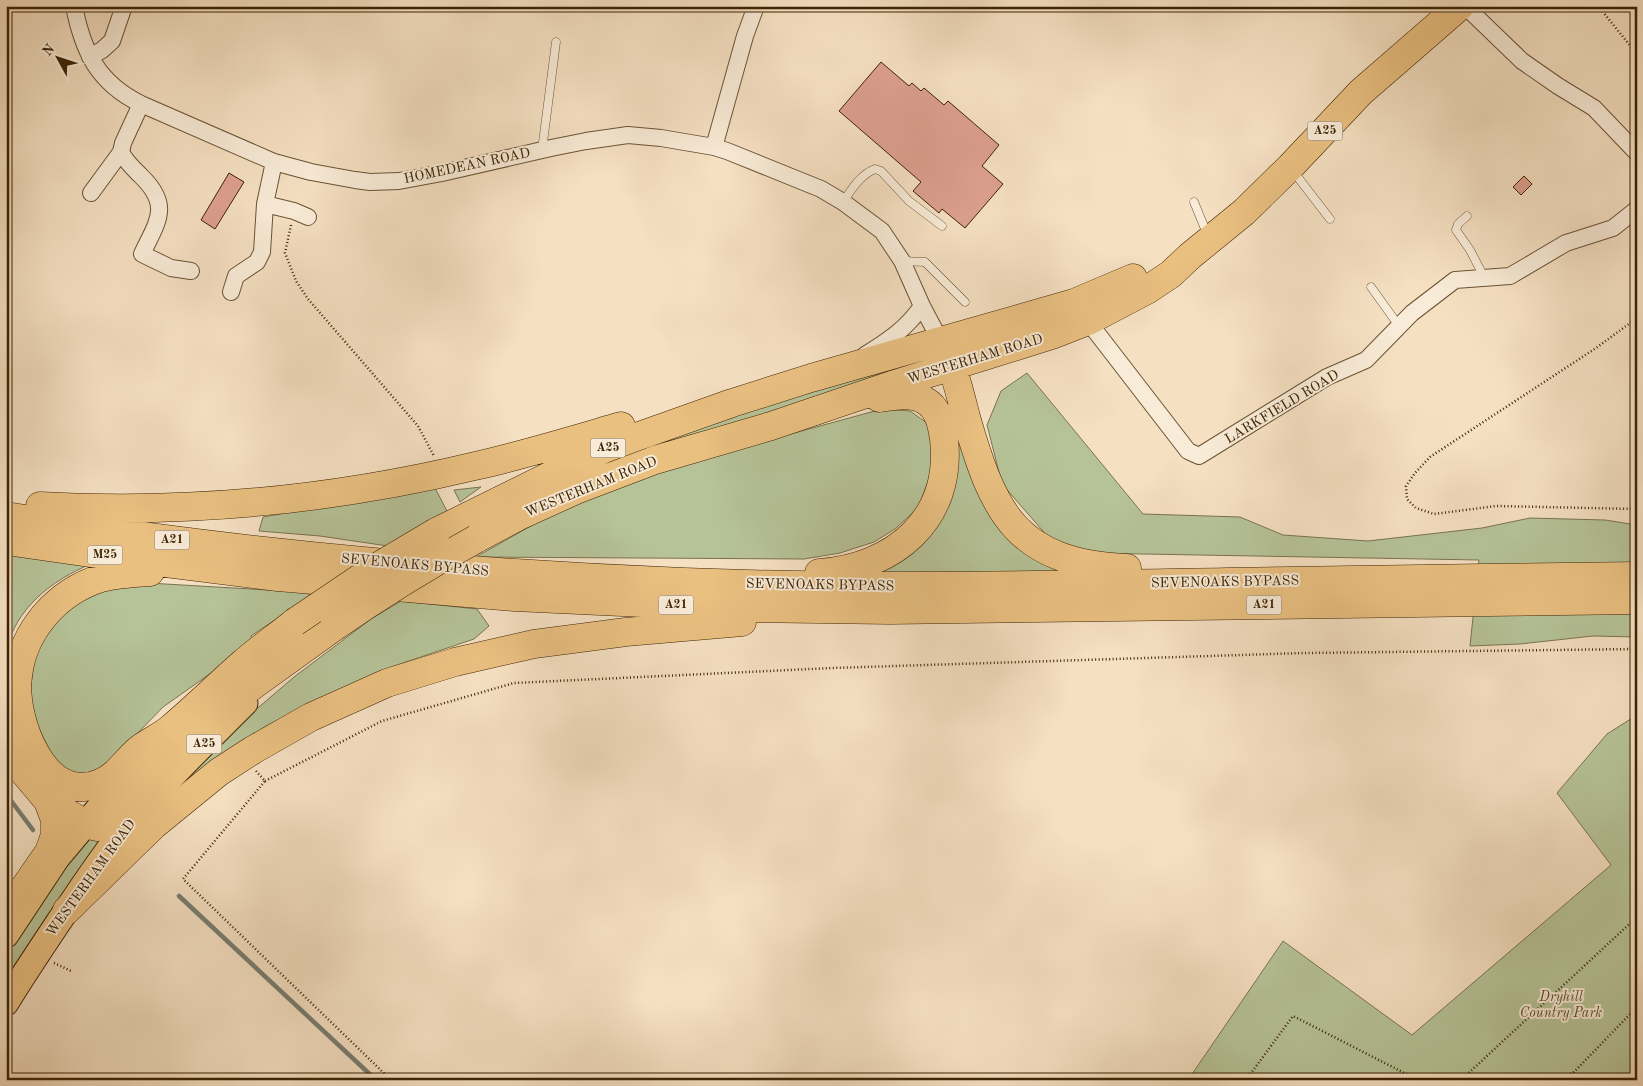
<svg xmlns="http://www.w3.org/2000/svg" width="1643" height="1086" font-family="'Old Standard TT',serif">
  <style>
    .green { fill: #b6c398; stroke: #7a734e }
    .lines { fill: none; stroke-linecap: round; stroke-linejoin: round }
    .stream { stroke: #787e71; stroke-width: 4.5 }
    .building { fill: #dda08f; stroke: #3d2303 }
    .lane-casing { stroke: #6b5233; stroke-width: 9 }
    .street-casing { stroke: #6b5233; stroke-width: 18 }
    .primary-casing { stroke: #3d2303; stroke-width: 27 }
    .highway-casing { stroke: #3d2303; stroke-width: 29 }
    .path { stroke: #3d2303; stroke-width: 2.5; stroke-dasharray: 1 2.5; stroke-linecap: butt }
    .lane { stroke: #f8ebd7; stroke-width: 8 }
    .street { stroke: #f8ebd7; stroke-width: 16 }
    .primary { stroke: #eac081; stroke-width: 25 }
    .highway { stroke: #eac081; stroke-width: 28 }
    .highway-bridge-casing { stroke: #3d2303; stroke-width: 29; stroke-linecap: butt }
    .highway-bridge { stroke: #eac081; stroke-width: 28 }
    .labels { text-anchor: middle; dominant-baseline: central; stroke-width: 4; stroke-linejoin: round; paint-order: stroke }
    .shield { fill: #f8ebd7; stroke: #755f43; stroke-width: 1 }
    .shield-label { font-size: 12px; font-weight: bold; fill: #3d2303 }
    .street-label { font-size: 14px; fill: #3d2303; stroke: #f8ebd7 }
    .park-label { font-size: 14px; font-style: italic; fill: #5b4b28; stroke: #f8ebd7 }
  </style>
  <rect width="100%" height="100%" fill="#f5e0c2"/>
  <filter id="stains"><feTurbulence type="fractalNoise" baseFrequency=".004" numOctaves="4"/><feColorMatrix values="0 0 0 0 .2 0 0 0 0 .09 0 0 0 0 .02 0 0 0 .5 -.17"/></filter>
  <radialGradient id="worn" r=".72"><stop offset=".6" stop-color="#630" stop-opacity="0"/><stop offset="1" stop-color="#630" stop-opacity=".3"/></radialGradient>
  <path class="green" d="M922,363L646,453L560,478L630,447L826,387Z
    M1027,373L1143,514L1240,517L1283,535L1368,541L1482,528L1530,518L1605,520L1637,525V637L1593,636L1520,644L1470,646L1479,560L1087,553L1049,538L1002,484L987,425L1001,391Z
    M882,409L910,411L927,423L934,447L931,473L918,508L895,529L874,542L840,553L804,559L476,557L559,510L644,474Z
    M955,419L980,494L1085,576L857,575L898,558Z
    M481,487L460,502L454,490Z
    M435,488L447,511L388,546L320,536L259,531L263,517Z
    M6,551L91,564C52,580 14,609 6,653Z
    M148,583L302,592L312,595L251,636L255,642L163,707L104,768L79,776L57,765L28,707L36,646L45,628L86,594Z
    M401,601L477,609L489,626L474,639L385,669L316,701L266,726L206,765L169,798L217,743L294,677L371,619Z
    M1637,715V1080H1188L1283,941L1412,1035L1611,865L1557,793L1607,734Z
    M109,832L38,930L6,983V957L14,941L83,840Z"/>
  <g class="lines">
    <path class="stream" d="M6,148L9,153L6,158
      M6,794L33,830
      M179,896L376,1080"/>
  </g>
  <path class="building" d="M881,62L909,86L912,83L921,91L924,88L944,105L948,101L999,145L982,166L1003,184L965,228L942,209L939,213L913,191L921,182L839,111Z
    M229,173L244,182L215,229L201,220Z
    M1524,176L1532,184L1521,195L1513,187Z"/>
  <g class="lines">
    <g class="lane-casing">
      <path id="lane" d="M542,150L556,42
        M1293,171L1330,219
        M843,202C852,189 860,175 875,169L881,171L909,201L942,226
        M1194,202L1208,236
        M1467,216L1458,224L1456,230L1470,250L1484,277
        M902,261L925,262L965,302
        M1371,287L1399,326"/>
    </g>
    <g class="street-casing">
      <path id="street" d="M74,6C83,52 98,83 141,104L274,162L311,172L355,180L370,182L399,181L442,173L551,148L586,141L628,135L661,138L714,147L727,151L821,189L843,202L882,231L902,261L922,306L941,342
        M1465,6L1522,61L1558,86L1594,108L1637,153
        M90,57L102,50L112,41L124,6
        M141,104L123,143L121,152C126,162 134,169 141,176C172,206 157,222 142,254L171,268L191,271
        M714,147L745,36L756,6
        M91,193L121,152
        M265,204L294,211L308,217
        M231,292L236,276L257,262L262,252L265,204L274,162
        M1083,315L1188,451L1199,456L1327,377L1366,360L1412,313L1455,280L1510,276L1566,243L1613,228L1637,209
        M865,355C888,341 907,328 922,306"/>
    </g>
    <g class="primary-casing">
      <path id="primary" d="M6,935L57,858L131,770
        M6,1003C25,972 46,941 66,911C87,880 107,849 131,821C166,780 206,742 245,703"/>
    </g>
    <g class="highway-casing">
      <path id="highway" d="M944,349C955,371 960,394 966,417C994,515 1017,563 1127,568
        M40,506C186,514 333,500 475,466C524,455 573,440 621,426
        M6,516C230,552 458,573 684,582C865,589 1046,585 1226,582C1363,579 1500,578 1637,576
        M436,532L604,449L636,437L732,403L811,378L1074,303L1133,278
        M476,539L521,515L576,490L655,460L771,426L895,384L1052,335L1088,321L1147,290L1171,274L1190,256L1244,212L1290,167L1361,92L1460,6
        M6,541L132,559L278,577L514,597L751,608L890,610L1637,600
        M150,572C134,573 117,574 101,578C57,592 23,630 18,676C12,719 45,807 100,783C116,777 125,762 137,751C147,742 161,737 171,728C196,707 218,685 242,664C259,649 278,636 295,622
        M819,573C894,568 953,519 944,439C942,425 939,408 924,400C911,392 894,396 879,398
        M6,748L16,763L48,801L85,824L98,827L111,822L158,769L206,721L230,702L334,627
        M67,910L154,825L219,772L253,750L311,717L387,683L455,662L534,644L626,632L742,622
        M6,916L18,897L49,852L55,835V820L48,801"/>
    </g>
    <path class="path" d="M1598,6L1637,54
      M291,225L285,253L296,281L308,299L418,426L434,456
      M1637,318L1596,348L1430,457L1415,473L1406,486L1407,499L1416,508L1434,514L1496,506L1637,509
      M256,771L265,781L183,879L391,1080
      M265,781L382,721L514,683L832,668L1303,653L1637,649
      M54,963L71,971
      M1246,1080L1293,1016L1418,1080
      M1461,1080L1637,917
      M1550,1080L1573,1073L1637,1007"/>
    <use href="#lane" class="lane"/>
    <use href="#street" class="street"/>
    <use href="#primary" class="primary"/>
    <use href="#highway" class="highway"/>
    <g class="highway-bridge-casing">
      <path id="highway-bridge" d="M295,622L372,570L436,532
        M334,627C380,595 427,566 476,539"/>
    </g>
    <use href="#highway-bridge" class="highway-bridge"/>
  </g>
  <g class="labels">
    <g class="shield">
      <rect x="1307.5" y="121.5" width="35" height="19" rx="4"/>
      <rect x="590.5" y="438.5" width="35" height="19" rx="4"/>
      <rect x="154.5" y="530.5" width="35" height="19" rx="4"/>
      <rect x="87.5" y="545.5" width="35" height="19" rx="4"/>
      <rect x="658.5" y="595.5" width="35" height="19" rx="4"/>
      <rect x="1246.5" y="595.5" width="35" height="19" rx="4"/>
      <rect x="186.5" y="734.5" width="35" height="19" rx="4"/>
    </g>
    <g class="shield-label">
      <text x="1325" y="131">A25</text>
      <text x="608" y="448">A25</text>
      <text x="172" y="540">A21</text>
      <text x="105" y="555">M25</text>
      <text x="676" y="605">A21</text>
      <text x="1264" y="605">A21</text>
      <text x="204" y="744">A25</text>
    </g>
    <g class="street-label">
      <text transform="translate(467 166) rotate(-12)">HOMEDEAN ROAD</text>
      <text transform="translate(975 359) rotate(-17)">WESTERHAM ROAD</text>
      <text transform="translate(1282 407) rotate(-31)">LARKFIELD ROAD</text>
      <text transform="translate(591 487) rotate(-22)">WESTERHAM ROAD</text>
      <text transform="translate(415 565) rotate(5)">SEVENOAKS BYPASS</text>
      <text transform="translate(1225 582) rotate(-1)">SEVENOAKS BYPASS</text>
      <text transform="translate(820 585) rotate(1)">SEVENOAKS BYPASS</text>
      <text transform="translate(91 878) rotate(-54)">WESTERHAM ROAD</text>
    </g>
    <g class="park-label">
      <text x="1561" y="997">Dryhill<tspan x="1561" dy="16">Country Park</tspan></text>
    </g>
  </g>
  <rect width="1643" height="1086" fill="none" stroke="#f5e0c2" stroke-width="25"/>
  <rect x="8" y="8" width="1628" height="1071" fill="none" stroke="#3d2303" stroke-width="2.5"/>
  <rect x="12" y="12" width="1618" height="1061" fill="none" stroke="#3d2303"/>
  <g transform="translate(58 58) rotate(310)" stroke="#f8ebd7" stroke-width="4" paint-order="stroke">
  <path d="M0-4L9 19L0 12L-9 19Z" fill="#3d2303"/>
  <text y="-8" font-size="14" font-weight="bold" text-anchor="middle" fill="#3d2303">N</text>
  </g>
  <rect width="100%" height="100%" filter="url(#stains)"/>
  <rect width="100%" height="100%" fill="url(#worn)"/>
</svg>
